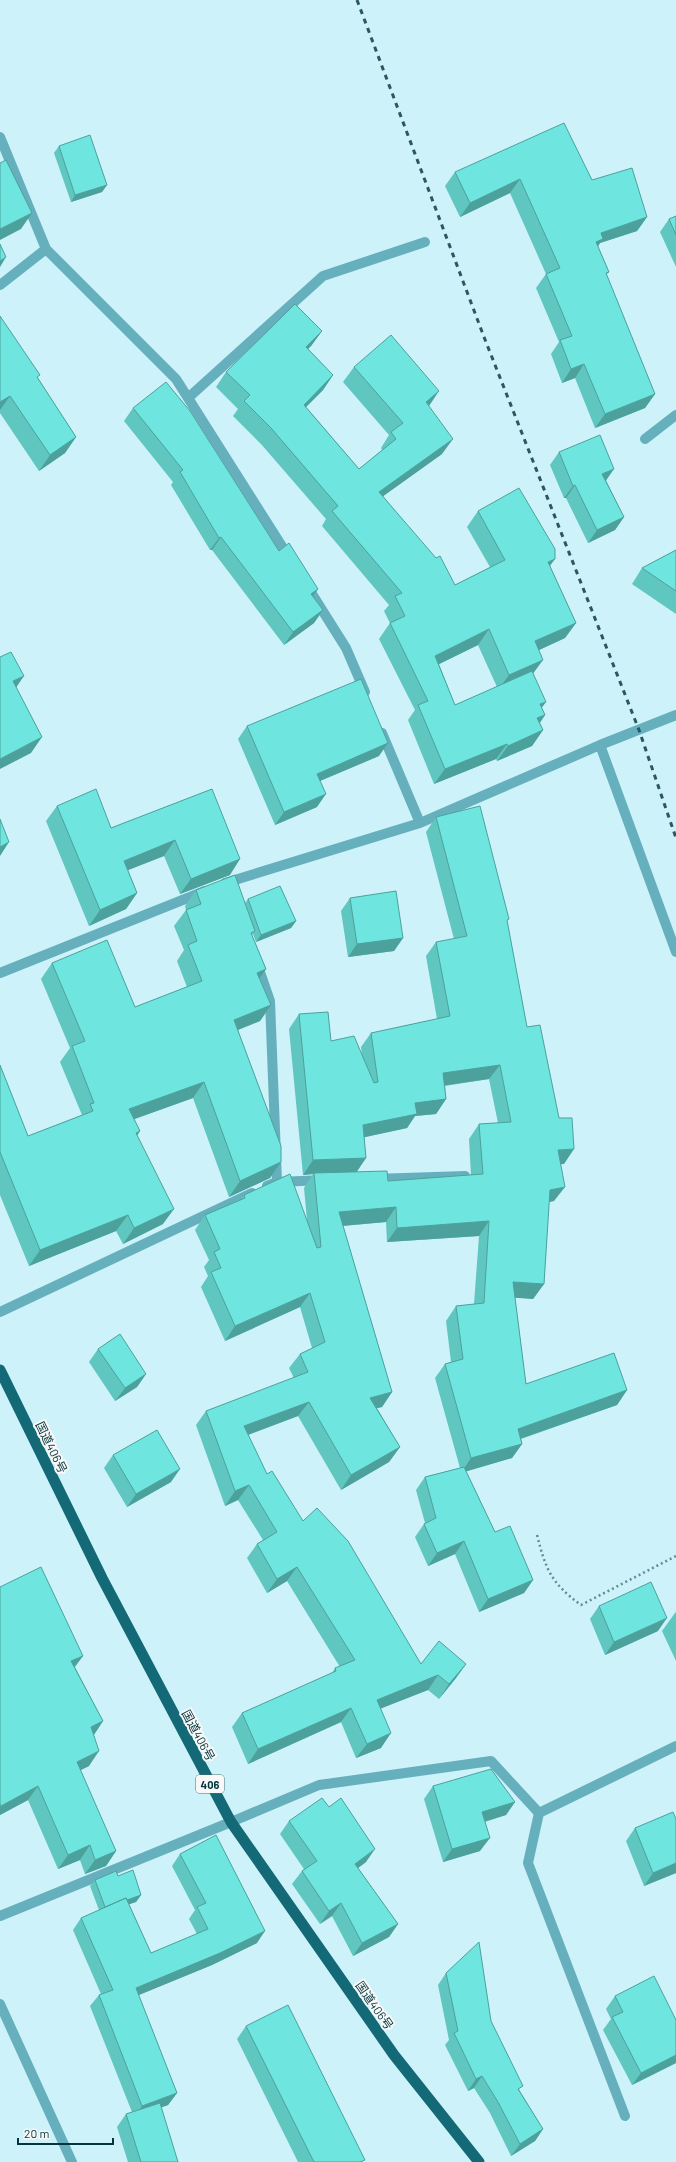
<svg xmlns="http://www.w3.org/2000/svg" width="676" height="2162" font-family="Barlow,'Noto Sans JP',sans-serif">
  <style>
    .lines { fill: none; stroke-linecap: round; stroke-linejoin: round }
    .path { stroke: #628d94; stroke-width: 2.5; stroke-dasharray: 2 3; stroke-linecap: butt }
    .service { stroke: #66b0bd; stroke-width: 10 }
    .minor { stroke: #66b0bd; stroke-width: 10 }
    .trunk { stroke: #136975; stroke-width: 11 }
    .rail { stroke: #2a585f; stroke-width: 3; stroke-dasharray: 5 5; stroke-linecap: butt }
    .wall { fill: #5fc6c0; fill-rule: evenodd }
    .shaded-wall { fill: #4da19c }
    .building { fill: #6ee6df; stroke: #4da19c }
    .labels { text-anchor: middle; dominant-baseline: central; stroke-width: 4; stroke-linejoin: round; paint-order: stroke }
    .shield { fill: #f8f8f8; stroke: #4e7074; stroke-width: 1 }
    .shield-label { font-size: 11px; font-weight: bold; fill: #05353c }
    .street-label { font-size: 12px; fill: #05353c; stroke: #f8f8f8 }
  </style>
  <rect width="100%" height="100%" fill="#cdf2f9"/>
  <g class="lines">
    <path class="path" d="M537,1535C546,1570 551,1583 581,1605L676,1556"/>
    <path class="service" d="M374,1179L465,1176
      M279,1182L323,1180
      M231,1822L319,1785L491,1761L539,1813"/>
    <path class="minor" d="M0,137L46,249L176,379L290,559
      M0,285L46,249
      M188,398L323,276L425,242
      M645,439L676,415
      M307,586L346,648L365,692
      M382,733L420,823
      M600,745L676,952
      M225,883L420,823L600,745L676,715
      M257,963L270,1001L277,1182L267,1186
      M0,973L205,891
      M0,1312L252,1193
      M0,1916L231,1822
      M0,2004L72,2162
      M625,2116L528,1863L539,1813L676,1746"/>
    <path class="trunk" d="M0,1370L102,1578L231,1822L394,2055L479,2162"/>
    <path class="rail" d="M357,0L484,337L639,730L676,838"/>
  </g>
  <path class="wall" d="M59,146L107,185L102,192L71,202L54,153Z
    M455,172L592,180L647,217L637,231L600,243L598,246L609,272L606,275L655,394L645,408L595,428L575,378L562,383L551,354L559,342L536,288L546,274L510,193L460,217L445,186Z
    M676,216V267L660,232L669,219Z
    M0,316L38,378L76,437L65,453L39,471L0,413Z
    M322,331L311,346L308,349L333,375L323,390L306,407L359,469L382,450L381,448L389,435L343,382L354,367L429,406L442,454L383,496L455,585L490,567L467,527L478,511L550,566L576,623L565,638L539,650L533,673L542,708L545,715L540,723L543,730L532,746L497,761L496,759L434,784L408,720L415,710L379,639L390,623L384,611L389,605L322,526L326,519L261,444L233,416L238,409L216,387L226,372ZM478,645L497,687L455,705L439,664Z
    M133,408L318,589L313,597L323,610L314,623L284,645L212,550H210L171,485L173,482L124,421Z
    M559,452L606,480L624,517L615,530L588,543L566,498H564L550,465Z
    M676,550V614L632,584L642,568Z
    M247,726L379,756L320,781L317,807L275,825L238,739Z
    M212,789L230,875L180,894L164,856L128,870L137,893L126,909L89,926L46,821L57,806L111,828Z
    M436,817L507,922L527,1027L564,1164H560L554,1201L549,1202L544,1284L533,1299L515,1297L526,1384L627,1390L617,1405L521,1439L522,1444L512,1458L466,1471L495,1532L533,1580L524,1593L479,1612L455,1554L428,1566L415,1537L424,1524L425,1523L416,1490L425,1477L460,1468L435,1378L445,1364L451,1362L446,1321L456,1306L474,1304L479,1236L387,1242L386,1222L343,1226L392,1392L382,1407L377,1408L400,1447L389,1462L341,1490L298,1416L248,1435L267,1474L303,1521L421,1664H466L456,1678L439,1699L428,1690L381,1708V1748L356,1758L341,1722L248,1764L232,1727L242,1713L332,1673L335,1668L340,1667L287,1581L267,1593L247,1558L257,1544L263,1540L238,1500L225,1506L196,1425L206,1411L294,1378L289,1368L300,1354L312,1348L300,1307L225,1341L201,1287L208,1276L204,1267L209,1260L195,1230L205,1215L241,1199L244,1195L307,1220L304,1188L313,1174L303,1175L289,1029L299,1014L331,1041L362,1056L361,1047L371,1033L437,1019L426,956L436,942L454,939L426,832ZM489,1079L498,1123L479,1124L469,1139L471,1175L388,1181L356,1172L366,1158L364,1137L407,1128L415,1116L436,1114L446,1099L445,1086Z
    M196,890L245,903L248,899L296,921L291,928L256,942L253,934L252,935L266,969L260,978L271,1005L260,1021L238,1030L281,1162L270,1178L229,1197L193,1098L134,1119L140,1131L137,1136L163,1224L123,1244L116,1231L29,1266L0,1195V1065L28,1136L82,1115L60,1062L70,1048L41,979L52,963L135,1007L187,987L177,961L184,950L174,926L186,910L185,906Z
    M350,898L403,938L394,951L348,957L341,911Z
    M98,1349L146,1374L137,1387L115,1401L89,1362Z
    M113,1455L171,1482L127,1507L104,1468Z
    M0,1587L83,1656L75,1667L103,1721L94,1735L89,1766L80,1770L116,1851L106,1866L85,1874L80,1860L58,1869L28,1800L0,1815Z
    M599,1606L658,1631L605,1655L590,1619Z
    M676,1612V1661L662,1631L675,1613Z
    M433,1786L515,1802L506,1815L485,1822L480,1851L443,1862L424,1799Z
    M289,1821L366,1862L358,1868L398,1924L389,1937L353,1956L332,1916L320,1924L292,1884L302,1871L304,1869L280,1834Z
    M635,1828L676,1873L644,1886L626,1841Z
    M180,1854L257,1943L212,1965L138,1995L177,2093L168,2105L161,2107L178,2162H128L117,2127L126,2114L132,2112L90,2006L99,1995L101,1994L73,1930L81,1918L99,1910L90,1886L95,1880L118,1876L141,1895L136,1902L129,1904L151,1953L197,1934L189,1919L195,1910L172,1866Z
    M446,1973L491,2021L520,2091L543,2129L535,2141L511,2156L490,2113L474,2088L468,2091L445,2045L449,2040L438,1985Z
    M615,1996L676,2020V2063L632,2085L603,2030L611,2019L606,2009Z
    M246,2026L363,2162H298L237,2039Z"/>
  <path class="shaded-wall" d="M520,179L510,193L460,217L470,203Z
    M107,185L102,192L71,202L75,195Z
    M32,213L21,229L0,240V229Z
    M647,217L637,231L600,243L594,253L586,256L601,233Z
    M6,257L0,267V261Z
    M322,331L311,346L295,362L306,347Z
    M584,364L575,378L562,383L571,369Z
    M333,375L323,390L293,420L304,405Z
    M439,391L429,406L426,402Z
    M655,394L645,408L595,428L605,414Z
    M10,396L0,410V402Z
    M76,437L65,453L39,471L50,455Z
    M453,439L442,454L368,507L379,492Z
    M614,469L605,482L602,474Z
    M575,485L566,498H564L573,486Z
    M624,517L615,530L588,543L597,530Z
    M221,537L212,550H210L219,538Z
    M555,559L544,574L548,562Z
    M318,589L309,602L311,594Z
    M323,610L314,623L284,645L293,632Z
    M576,623L565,638L524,657L535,641Z
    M489,629L478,645L425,671L435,656Z
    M543,660L532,675L498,690L509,675Z
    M24,676L13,692V681Z
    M546,702L535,717L540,704Z
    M545,715L534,731L537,718Z
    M543,730L532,746L497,761L508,746Z
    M42,737L31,753L0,769V759Z
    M388,743L379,756L308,786L317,774Z
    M507,744L496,759L434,784L445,769Z
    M326,794L317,807L275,825L284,812Z
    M175,840L164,856L113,876L124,861Z
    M9,842L0,856V847Z
    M240,859L230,875L180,894L191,879Z
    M137,893L126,909L89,926L100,910Z
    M296,921L291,928L256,942L261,935Z
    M403,938L394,951L348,957L357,944Z
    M266,969L255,985L257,973Z
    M271,1005L260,1021L223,1036L234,1020Z
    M500,1065L489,1079L433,1087L443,1073Z
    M204,1082L193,1098L118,1125L129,1109Z
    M446,1099L436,1114L415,1116L407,1128L352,1140L363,1125L415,1103Z
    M140,1131L129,1147L136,1133Z
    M574,1149L564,1164L547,1165L558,1150Z
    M366,1158L356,1173H314L313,1174L303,1175L313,1160Z
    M281,1162L270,1178L229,1197L240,1181Z
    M565,1187L554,1201L539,1204L550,1190Z
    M396,1207L386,1222L329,1227L339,1212Z
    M174,1209L163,1224L123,1244L134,1228Z
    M128,1215L116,1231L29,1266L40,1250Z
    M489,1221L479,1236L387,1242L397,1228Z
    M513,1282L544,1284L533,1299L503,1297Z
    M310,1293L300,1307L225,1341L235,1326Z
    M146,1374L137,1387L115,1401L125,1388Z
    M627,1390L617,1405L508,1443L518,1429Z
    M392,1392L382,1407L360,1412L370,1398Z
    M309,1402L298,1416L234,1440L244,1426Z
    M522,1444L512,1458L461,1473L471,1458Z
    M400,1447L389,1462L341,1490L351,1475Z
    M180,1469L171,1482L127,1507L136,1494Z
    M249,1485L238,1500L225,1506L235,1491Z
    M464,1541L455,1554L428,1566L437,1553Z
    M297,1567L287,1581L267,1593L277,1579Z
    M533,1580L524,1593L479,1612L488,1599Z
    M667,1618L658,1631L605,1655L614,1642Z
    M83,1656L72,1670L71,1661Z
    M466,1664L456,1678L439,1699L449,1684Z
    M438,1675L428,1690L367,1714L377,1700Z
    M351,1708L341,1722L248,1764L258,1749Z
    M103,1721L93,1736L91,1727Z
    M391,1733L381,1748L356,1758L367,1744Z
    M99,1751L89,1766L67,1777L77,1762Z
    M38,1786L28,1800L0,1815V1807L1,1806Z
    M515,1802L506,1815L473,1825L482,1812Z
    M490,1838L480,1851L443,1862L452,1849Z
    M90,1845L80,1860L58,1869L68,1855Z
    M375,1849L366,1862L346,1877L355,1864Z
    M116,1851L106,1866L85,1874L95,1860Z
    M676,1863V1873L644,1886L653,1873Z
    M141,1895L136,1902L100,1914L105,1907Z
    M341,1903L332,1916L320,1924L329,1911Z
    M398,1924L389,1937L353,1956L362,1943Z
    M265,1931L257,1943L212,1965L127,2000L136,1988Z
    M676,2055V2063L632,2085L641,2073Z
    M482,2076L474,2088L468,2091L476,2079Z
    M177,2093L168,2105L134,2118L142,2106Z
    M543,2129L535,2141L511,2156L520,2144Z"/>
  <path class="building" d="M564,123L592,180L632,168L647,217L601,233L603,239L596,242L609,272L606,273L655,394L605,414L584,364L571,369L560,340L572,336L546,274L560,268L520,179L470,203L455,172Z
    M90,135L107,185L75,195L59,146Z
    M6,160L32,213L0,229V163Z
    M676,216V235L669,219Z
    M0,244L6,257L0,261Z
    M295,304L322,331L306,347L333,375L304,405L359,469L396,439L391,432L403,423L354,367L391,335L439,391L426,402L453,439L379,492L436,558L440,556L455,585L505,560L478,511L519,488L555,549V559L548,562L576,623L535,641L543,660L509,675L489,629L435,656L455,705L532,671L546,702L540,704L545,715L537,718L543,730L508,746L507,744L445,769L418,705L428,701L390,623L405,616L395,596L402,593L332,511L338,506L271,428L244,401L250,395L226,372Z
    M0,316L40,375L37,377L76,437L50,455L10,396L0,402Z
    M166,382L190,411L279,551L289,543L318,589L311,594L323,610L293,632L221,537L219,538L180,472L183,470L133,408Z
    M600,435L614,469L602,474L624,517L597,530L575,485L573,486L559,452Z
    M676,550V591L642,568Z
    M11,652L24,676L13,681L42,737L0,759V657Z
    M361,679L388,743L317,774L326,794L284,812L247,726Z
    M96,789L111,828L212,789L240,859L191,879L175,840L124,861L137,893L100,910L57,806Z
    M480,806L509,919L507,920L527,1027L540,1025L559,1118H572L574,1149L558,1150L565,1187L550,1190L544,1284L513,1282L526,1384L614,1353L627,1390L518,1429L522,1444L471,1458L445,1364L463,1359L456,1306L484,1303L489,1221L397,1228L396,1207L339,1212L392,1392L370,1398L400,1447L351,1475L309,1402L244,1426L267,1474L272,1471L303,1521L317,1508L348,1541L421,1664L439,1641L466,1664L449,1684L438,1675L377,1700L391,1733L367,1744L351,1708L258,1749L242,1713L336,1671L335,1668L355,1660L297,1567L277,1579L257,1544L277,1532L249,1485L235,1491L206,1411L308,1372L300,1354L325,1342L310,1293L235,1326L211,1272L221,1268L214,1252L220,1249L205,1215L245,1198L244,1195L290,1174L317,1248L321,1247L314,1173L387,1171L388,1181L483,1174L479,1124L511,1122L500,1065L443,1073L446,1099L415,1103L417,1114L363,1125L366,1158L313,1160L299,1014L328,1012L331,1041L354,1036L374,1083L378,1082L371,1033L450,1016L436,942L467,936L436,817Z
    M0,819L9,842L0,847Z
    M235,875L255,931L251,933L266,969L257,973L271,1005L234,1020L281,1146V1162L240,1181L204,1082L129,1109L140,1131L136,1133L174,1209L134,1228L128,1215L40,1250L0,1152V1065L28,1136L93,1111L90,1104L94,1103L72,1046L85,1041L52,963L107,940L135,1007L202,981L188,945L197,941L186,910L201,904L196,890Z
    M280,886L296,921L261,935L248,899Z
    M396,891L403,938L357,944L350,898Z
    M120,1334L146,1374L125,1388L98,1349Z
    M157,1430L180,1469L136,1494L113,1455Z
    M464,1467L495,1532L510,1526L533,1580L488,1599L464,1541L437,1553L424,1524L436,1518L425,1477Z
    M41,1567L83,1656L71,1661L103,1721L91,1727L99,1751L77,1762L116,1851L95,1860L90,1845L68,1855L38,1786L1,1806L0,1804V1587Z
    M651,1582L667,1618L614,1642L599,1606Z
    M491,1769L515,1802L482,1812L490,1838L452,1849L433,1786Z
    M322,1798L329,1807L341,1798L375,1849L355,1864L398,1924L362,1943L341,1903L329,1911L302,1871L317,1861L289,1821Z
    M673,1812L676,1819V1863L653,1873L635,1828Z
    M216,1835L265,1931L220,1953L136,1988L177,2093L142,2106L99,1995L113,1990L81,1918L126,1898L151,1953L208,1929L197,1907L206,1903L180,1854Z
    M133,1870L141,1895L127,1900L126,1898L105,1907L95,1880L116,1871L118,1876Z
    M479,1942L491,2021L523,2086L518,2089L543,2129L520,2144L498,2102L482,2076L476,2079L454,2033L458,2031L446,1973Z
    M654,1976L676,2020V2055L641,2073L612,2017L623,2012L615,1996Z
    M288,2005L365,2160L360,2162H314L246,2026Z
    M160,2103L178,2162H141L126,2114Z"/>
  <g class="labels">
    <rect class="shield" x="196" y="1775" width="28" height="18" rx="3"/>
    <g class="shield-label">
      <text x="210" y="1784">406</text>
    </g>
    <g class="street-label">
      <text transform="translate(52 1447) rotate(64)">国道406号</text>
      <text transform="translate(199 1735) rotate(62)">国道406号</text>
      <text transform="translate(375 2005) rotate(55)">国道406号</text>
    </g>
  </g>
  <path d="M18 2138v6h95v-6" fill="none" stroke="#05353c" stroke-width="2"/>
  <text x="24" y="2138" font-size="12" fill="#05353c" stroke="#f8f8f8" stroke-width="3" paint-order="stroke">20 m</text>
</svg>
